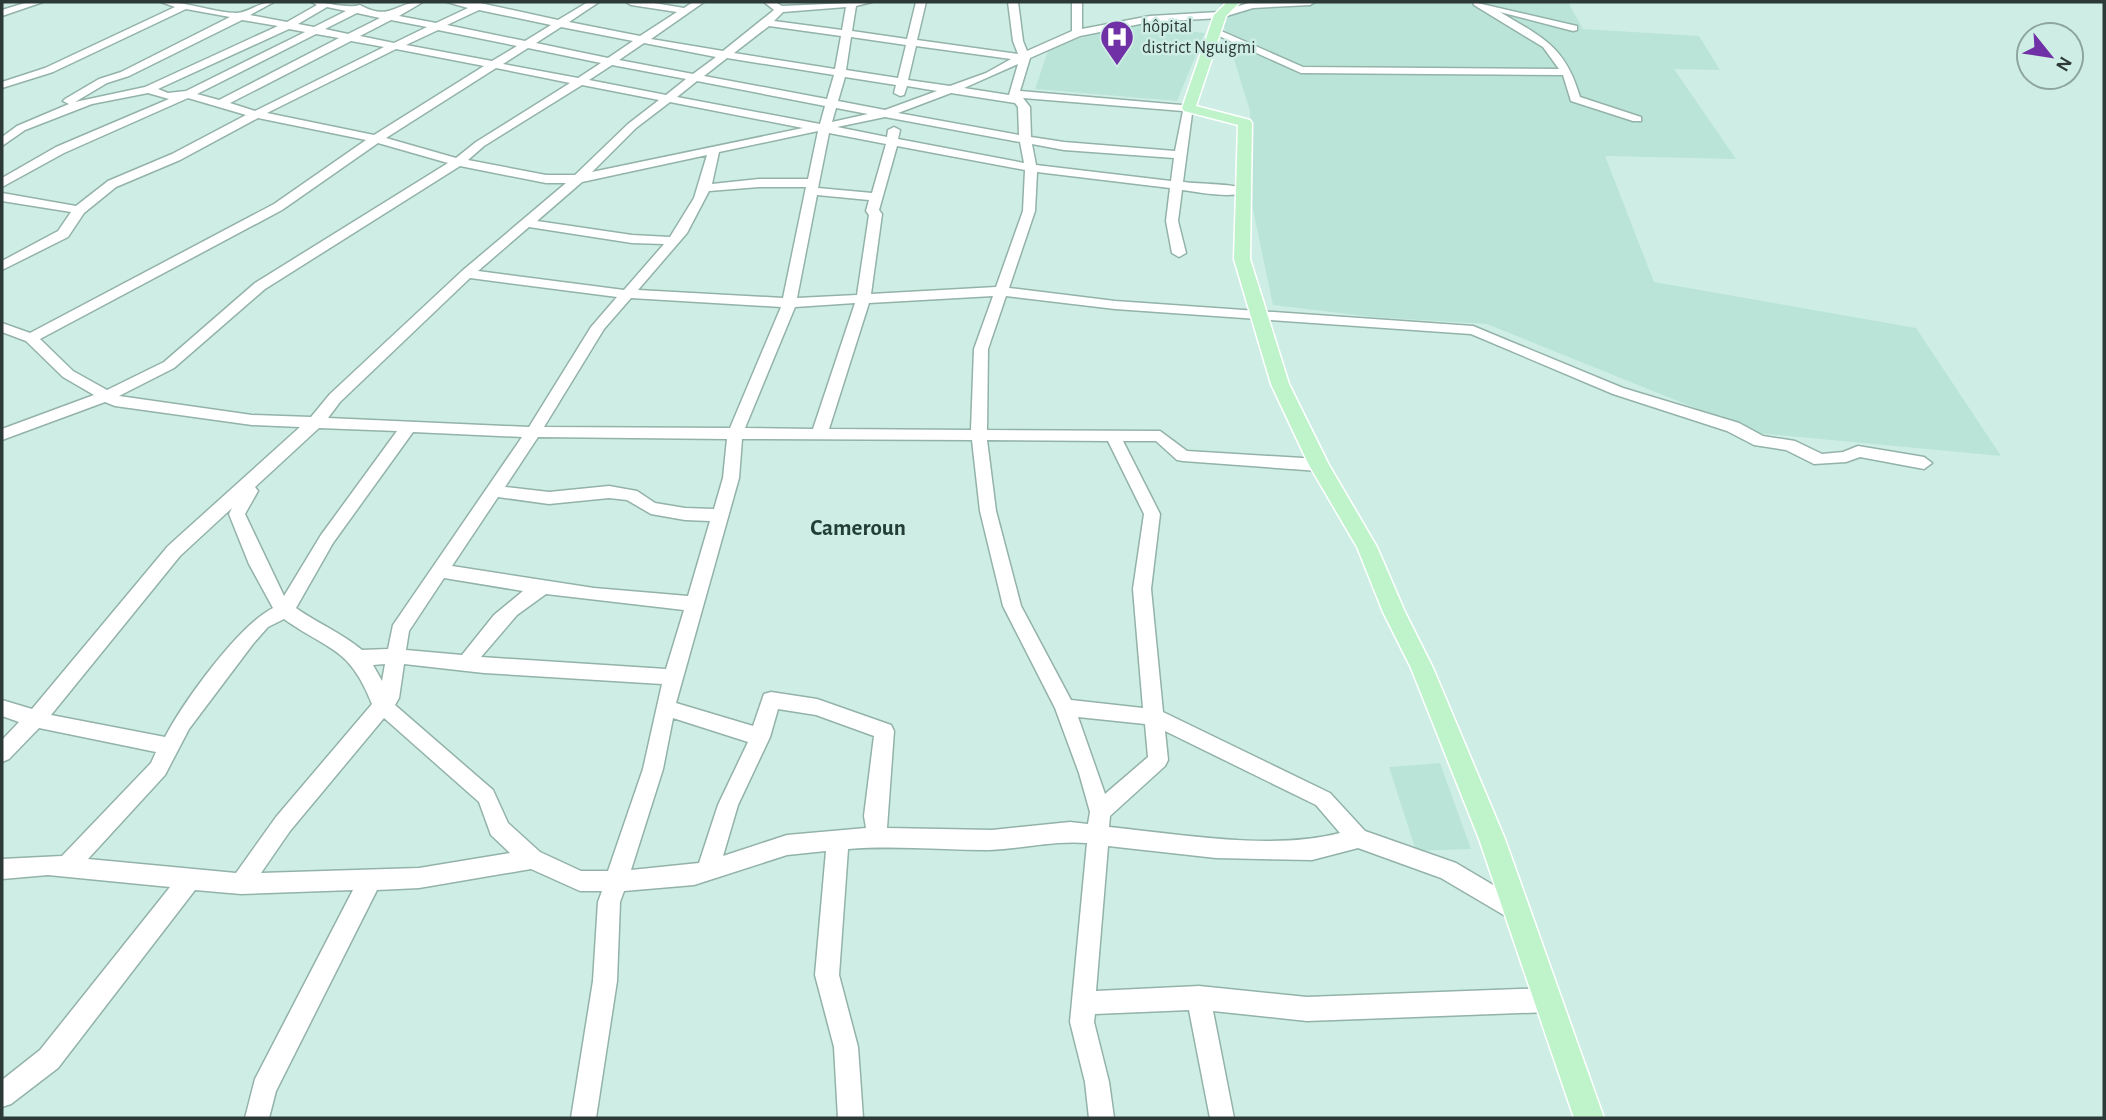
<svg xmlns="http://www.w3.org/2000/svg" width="2106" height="1120" font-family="'Alegreya Sans',sans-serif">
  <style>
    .built { fill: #bae4d8 }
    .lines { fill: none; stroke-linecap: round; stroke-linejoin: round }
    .minor-casing { stroke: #93b2a9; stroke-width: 3 }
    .major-casing { stroke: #fff; stroke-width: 3 }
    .minor { fill: #fff; fill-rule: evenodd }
    .major { fill: #bff4cb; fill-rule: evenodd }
    .labels { text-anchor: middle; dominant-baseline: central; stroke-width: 5; stroke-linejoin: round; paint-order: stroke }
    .far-poi-label { font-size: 18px; fill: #2d3936; stroke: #ceeee5; text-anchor: start }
    .neighbourhood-label { font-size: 23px; font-weight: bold; fill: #223e37; stroke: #ceeee5 }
  </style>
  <rect width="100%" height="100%" fill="#ceeee5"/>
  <path class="built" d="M1220,2H1568L1583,29L1699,36L1720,70L1674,69L1736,159L1605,156L1654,282L1916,328L2001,456L1757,433L1487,324L1372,317L1273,305L1249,191L1250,111L1220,14Z
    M1136,25L1205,33L1177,101L1035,89L1050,45Z
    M1440,763L1471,849L1416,851L1389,767Z"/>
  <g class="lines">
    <g class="minor-casing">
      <path id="minor" d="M28,2H43L2,16V10Z
        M161,2C188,1 213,13 237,13C249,12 259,2 274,2L250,15L287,22L317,5L311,2C326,2 347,9 360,5C391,22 394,2 423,2L399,16L436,23L468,8L447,2L480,3L558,20L588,2H599L569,22L640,36L677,12L631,5L626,2H648L684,8L693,2H704L651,39L723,51L774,10L764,2H775L782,6L872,2L856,6L852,31L907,39L916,2H926L917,40L1018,54L1013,41L1008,2H1018L1023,41L1027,51L1072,31V2H1082V29L1150,16L1219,12L1252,2H1315L1310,5L1253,8L1220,18L1150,22L1080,36L1030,58L1020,91L1193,106L1183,182C1197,184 1241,184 1249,190C1236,200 1198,192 1182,190L1178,221L1186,253L1179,257L1172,253L1166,221L1170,188L1037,172L1035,211L1009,288L1115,301L1473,326L1623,388L1739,423L1763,436L1795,441L1822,454L1843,452L1858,446L1924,457L1932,463L1924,469L1860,457L1846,462L1814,464L1786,450L1754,445L1727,431L1613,394L1471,334L1115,309L1006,296L988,349L987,430L1160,431L1187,451L1319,459L1327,465L1319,471L1183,461L1177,460L1156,441H1123L1160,514L1151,589L1163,712L1330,793L1365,831L1456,863L1527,905L1530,913L1527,921L1519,924L1441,878L1358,848L1312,860L1216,858L1108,846L1096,991L1199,986L1307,997L1549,988L1557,992L1561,1000L1557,1008L1549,1012L1307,1021L1213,1011L1234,1118H1210L1189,1010L1095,1014L1094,1022L1109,1082L1114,1118H1089L1085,1082L1070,1022L1087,843C1054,840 1022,849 989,850C942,850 895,845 848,849L839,975L858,1047L863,1118H838L834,1047L815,975L826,851L787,855L694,885L624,891L620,902L617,981L596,1118H571L593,981L598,902L602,891H580L531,869L419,888L377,890L276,1091L269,1118H245L255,1079L353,890L241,894L195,890L58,1068L11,1104L2,1107V1080L40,1050L170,887L48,875L2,879V859L62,856L151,763L156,752L39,728L9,759L2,762V740L19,722L2,716V700L32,709L168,546L300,427L252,425L115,406L105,402L2,440V429L94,395L63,377L26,341L2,332V323L30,333L274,204L366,140L258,118L180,160L116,187L84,213L68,237L2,270V261L58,231L71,212L2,201V193L76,206L108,181L172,154L246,115L188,98L64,153L2,187V178L56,147L169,99L148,93L92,104L25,130L2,146V137L17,126L69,104L63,101L65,99L99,79L121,72L230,17L186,9L53,72L2,88V82L45,68L175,7ZM327,7L346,11L314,27L298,24ZM846,7L842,30L774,21L783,12ZM479,10L551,25L525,41L447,25ZM357,13L380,18L348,34L325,29ZM242,20L278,26L145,87L75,102L107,83L129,76ZM391,20L427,27L394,43L360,36ZM769,26L841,36L835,69L734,53ZM561,27L633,41L608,58L536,43ZM289,29L305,32L186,91L168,93L158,89ZM438,30L517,46L492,61L406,45ZM316,34L339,38L219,100L197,94ZM851,37L906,45L898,78L846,70ZM351,41L384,47L255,111L230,103ZM644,43L716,57L693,74L619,60ZM916,46L1011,59L986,73L950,86L908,80ZM528,48L601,63L578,78L503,64ZM396,49L484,66L374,135L267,113ZM727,58L834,75L827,99L704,76ZM1018,64L1009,95L964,88ZM612,65L686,79L666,95L589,80ZM496,68L570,83L476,142L456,158L386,138ZM845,77L896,85L894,93L900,96L904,95L907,86L937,91L885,110L838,101ZM697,81L825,106L820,124L677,97ZM582,85L659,100L628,124L575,175H546L468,160L484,146ZM951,93L1015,103L1018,107L1019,135L898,113ZM1023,98L1183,111L1175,151L1064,142L1031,137L1030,107ZM670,102L803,128L592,172L636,128ZM836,108L868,114L832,122ZM885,117L1020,142L1024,163L898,139L900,130L894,127L888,130L887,137L837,127ZM818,131L808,179H759L712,184L719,152ZM829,133L886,144L872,193L818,188ZM378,143L448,163L255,283L164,362L107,390L73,371L40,339L282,210ZM1032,144L1064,150L1174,158L1171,181L1036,165ZM897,146L1025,170L1023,211L996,287L871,294L882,214L879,210ZM707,155L694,198L670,237L632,235L537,221L582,182ZM460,166L546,183H566L462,271L330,394L311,417L252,415L119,396L174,368L265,289ZM759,187H806L783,298L638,290L687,233L709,191ZM817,195L869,200L866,211L869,215L857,295L797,298ZM529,227L632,243L664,244L624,290L478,271ZM470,278L617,297L591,327L529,427L328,418L340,402ZM993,296L974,349L971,430L829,429L869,303ZM631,298L781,307L730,428L544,427L604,329ZM855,303L813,429L745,428L795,307ZM319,428L397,431L321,535L284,596L245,514L258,491L255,487ZM413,432L522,437L393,625L388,649L362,650C342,633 317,623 296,608L333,543ZM538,437L727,439L723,478L714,509L685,508L655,503L637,491L609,486L549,492L505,487ZM742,439L972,440L980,511L1003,606L1055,708L1079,773L1090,812L1088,824L1070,822L992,830L887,828L894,731L891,725L817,699L771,692L764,694L753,726L676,703L739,478ZM987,440L1108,441L1144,514L1133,589L1143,708L1071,700L1021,606L996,511ZM498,497L549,504L609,498L627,500L651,514L685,520L710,521L688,596L594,588L452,566ZM232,508L229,514L249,564L273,608C238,626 184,701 165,737L51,715L180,556ZM444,578L523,591L494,615L462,655L406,650L409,631ZM546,594L684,610L666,669L481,657L517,615ZM284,619C329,651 349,646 372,704L276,817L236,873L88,859L165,775L189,729L253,644L268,627ZM385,664L382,681L373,665ZM404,664L484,673L662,684L643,769L608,871H581L540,852L508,823L493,790L395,705L399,698ZM778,709L816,715L874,736L864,816L866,828L787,835L723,856L738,805L770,737ZM1078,717L1145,724L1148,757L1105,794ZM384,718L479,802L491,835L510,853L419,868L261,873L290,831ZM673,718L748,742L718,805L699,863L631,870L663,769ZM1165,731L1316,805L1340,833C1271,851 1180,834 1109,827L1110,816L1165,766L1168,760Z
        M1473,2L1577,26V30L1573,31L1500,12C1543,38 1565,46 1580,97L1641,117V121H1633L1571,101L1563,75L1301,73L1210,32L1219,30L1303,67L1559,69L1543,47L1474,5Z"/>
    </g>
    <g class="major-casing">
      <path id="major" d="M1227,2H1240L1226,16L1196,106L1250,120L1252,123L1250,259L1289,384L1329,465L1377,547L1405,612L1433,668L1505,839L1604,1118H1574L1479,839L1411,668L1383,612L1357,547L1309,465L1271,384L1234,259L1238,125L1184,111L1182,108L1214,15Z"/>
    </g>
    <use href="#minor" class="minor"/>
    <use href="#major" class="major"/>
  </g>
  <defs>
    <g id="hospital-pin" transform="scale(1.75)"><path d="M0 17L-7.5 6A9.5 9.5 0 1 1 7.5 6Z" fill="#7131a6" stroke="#ceeee5"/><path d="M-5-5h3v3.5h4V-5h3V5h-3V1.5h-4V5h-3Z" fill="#fff"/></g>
  </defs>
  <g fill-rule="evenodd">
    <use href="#hospital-pin" x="1117" y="37"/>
  </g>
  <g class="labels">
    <g class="far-poi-label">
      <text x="1142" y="27">hôpital<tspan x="1142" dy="21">district Nguigmi</tspan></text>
    </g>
    <g class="neighbourhood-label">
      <text x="858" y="528">Cameroun</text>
    </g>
  </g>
  <rect width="2106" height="1120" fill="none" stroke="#2d3936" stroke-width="7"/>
  <g transform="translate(2050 56) rotate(120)"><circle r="33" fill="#ceeee5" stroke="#8ea69f" stroke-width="2"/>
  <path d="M0-5L12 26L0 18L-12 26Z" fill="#7131a6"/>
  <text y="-10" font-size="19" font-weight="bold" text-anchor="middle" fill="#2d3936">N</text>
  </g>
</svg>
